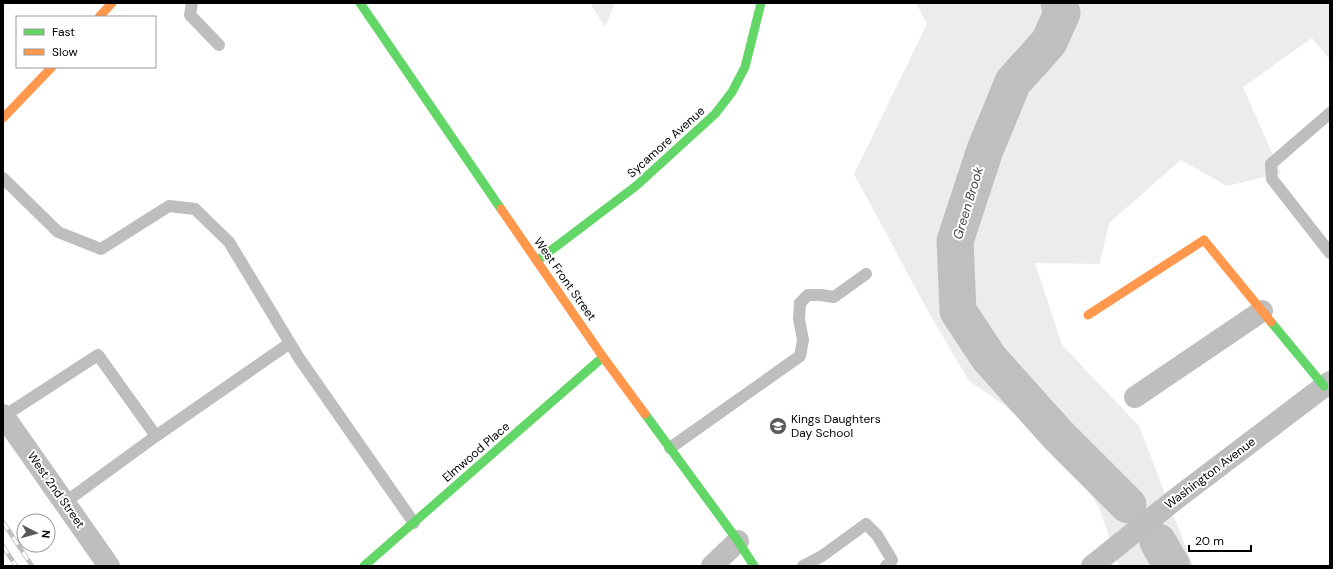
<svg xmlns="http://www.w3.org/2000/svg" width="1333" height="569" font-family="'DM Sans',sans-serif">
  <style>
    .green { fill: #ececec }
    .lines { fill: none; stroke-linecap: round; stroke-linejoin: round }
    .river { stroke: #bfbfbf; stroke-width: 37 }
    .lane { stroke: #bebebe; stroke-width: 12 }
    .street { stroke: #bebebe; stroke-width: 22 }
    .fast { stroke: #63d668; stroke-width: 9 }
    .slow { stroke: #ff974d; stroke-width: 9 }
    .rail-casing { stroke: #bebebe; stroke-width: 4.5 }
    .rail { stroke: #fff; stroke-width: 3; stroke-dasharray: 9; stroke-linecap: butt }
    .labels { text-anchor: middle; dominant-baseline: central; stroke-width: 4; stroke-linejoin: round; paint-order: stroke }
    .street-label { font-size: 12px; fill: #000; stroke: #fff }
    .poi-label { font-size: 12px; fill: #000; stroke: #fff; text-anchor: start }
    .water-label { font-size: 13px; font-style: italic; fill: #444; stroke: #fff }
  </style>
  <rect width="100%" height="100%" fill="#fff"/>
  <path class="green" d="M590,3H615L605,27Z
    M916,3H1330V60L1312,38L1243,87L1281,173L1227,186L1181,160L1109,223L1100,264L1035,263L1062,345L1139,426L1193,566H1119L1100,510L1077,470L1003,404L969,381L929,313L854,174L927,24Z"/>
  <g class="lines">
    <path class="river" d="M1059,3L1062,13L1049,42L1013,82L985,150L955,241L958,311L989,358L1058,435L1128,505
      M1158,542L1172,566"/>
    <path class="lane" d="M192,3L190,15L219,45
      M1330,113L1271,164L1272,179L1330,253
      M3,178L58,232L101,249L169,206L195,209L229,242L299,358L414,523
      M4,416L98,355L156,436
      M670,448L800,356L803,340L799,319L800,303L808,295H821L834,297L866,274
      M64,503L156,436L290,343
      M803,566L822,556L866,524L877,535L892,560L886,566"/>
    <path class="street" d="M1135,397L1262,311
      M3,415L109,566
      M712,566L738,541
      M1092,566L1177,498L1330,382"/>
    <path class="fast" d="M360,3L501,209
      M537,261L636,186L715,114L732,92L745,67L761,3
      M1271,322L1324,386
      M645,414L738,541L754,566
      M364,566L603,357"/>
    <path class="slow" d="M99,17L112,3
      M3,118L52,67
      M501,209L603,357L645,414
      M1088,315L1204,240L1271,322"/>
    <g class="rail-casing">
      <path id="rail" d="M3,522L32,566
        M3,546L16,566"/>
    </g>
    <use href="#rail" class="rail"/>
  </g>
  <defs>
    <g id="school-disc" transform="scale(0.9)"><circle r="9.5" fill="#595959" stroke="#fff"/><path d="M0-5L7-2L0 1L-7-2ZM-4 1L0 2.5L4 1V4Q0 6-4 4Z" fill="#fff"/></g>
  </defs>
  <g fill-rule="evenodd">
    <use href="#school-disc" x="778" y="426"/>
  </g>
  <g class="labels">
    <g class="street-label">
      <text transform="translate(666 142) rotate(-42)">Sycamore Avenue</text>
      <text transform="translate(565 279) rotate(55)">West Front Street</text>
      <text transform="translate(476 452) rotate(-41)">Elmwood Place</text>
      <text transform="translate(1210 473) rotate(-37)">Washington Avenue</text>
      <text transform="translate(56 490) rotate(55)">West 2nd Street</text>
    </g>
    <g class="poi-label">
      <text x="791" y="419">Kings Daughters<tspan x="791" dy="14">Day School</tspan></text>
    </g>
    <g class="water-label">
      <text transform="translate(968 203) rotate(-73)">Green Brook</text>
    </g>
  </g>
  <rect width="1333" height="569" fill="none" stroke="#000000" stroke-width="8"/>
  <rect x="16" y="16" width="140" height="52" fill="#ffffff" stroke="#999999"/>
  <rect x="24" y="29" width="20" height="6" fill="#63d668" stroke="#999999"/>
  <text x="52" y="36" font-size="12" fill="#000000">Fast</text>
  <rect x="24" y="49" width="20" height="6" fill="#ff974d" stroke="#999999"/>
  <text x="52" y="56" font-size="12" fill="#000000">Slow</text>
  <g transform="translate(36 533) rotate(96)"><circle r="19" fill="#ffffff" stroke="#999999"/>
  <path d="M0-3L7 15L0 10L-7 15Z" fill="#595959"/>
  <text y="-6" font-size="11" font-weight="bold" text-anchor="middle" fill="#000000">N</text>
  </g>
  <path d="M1189 545v6h62v-6" fill="none" stroke="#000000" stroke-width="2"/>
  <text x="1195" y="545" font-size="12" fill="#000000" stroke="#ffffff" stroke-width="3" paint-order="stroke">20 m</text>
</svg>
